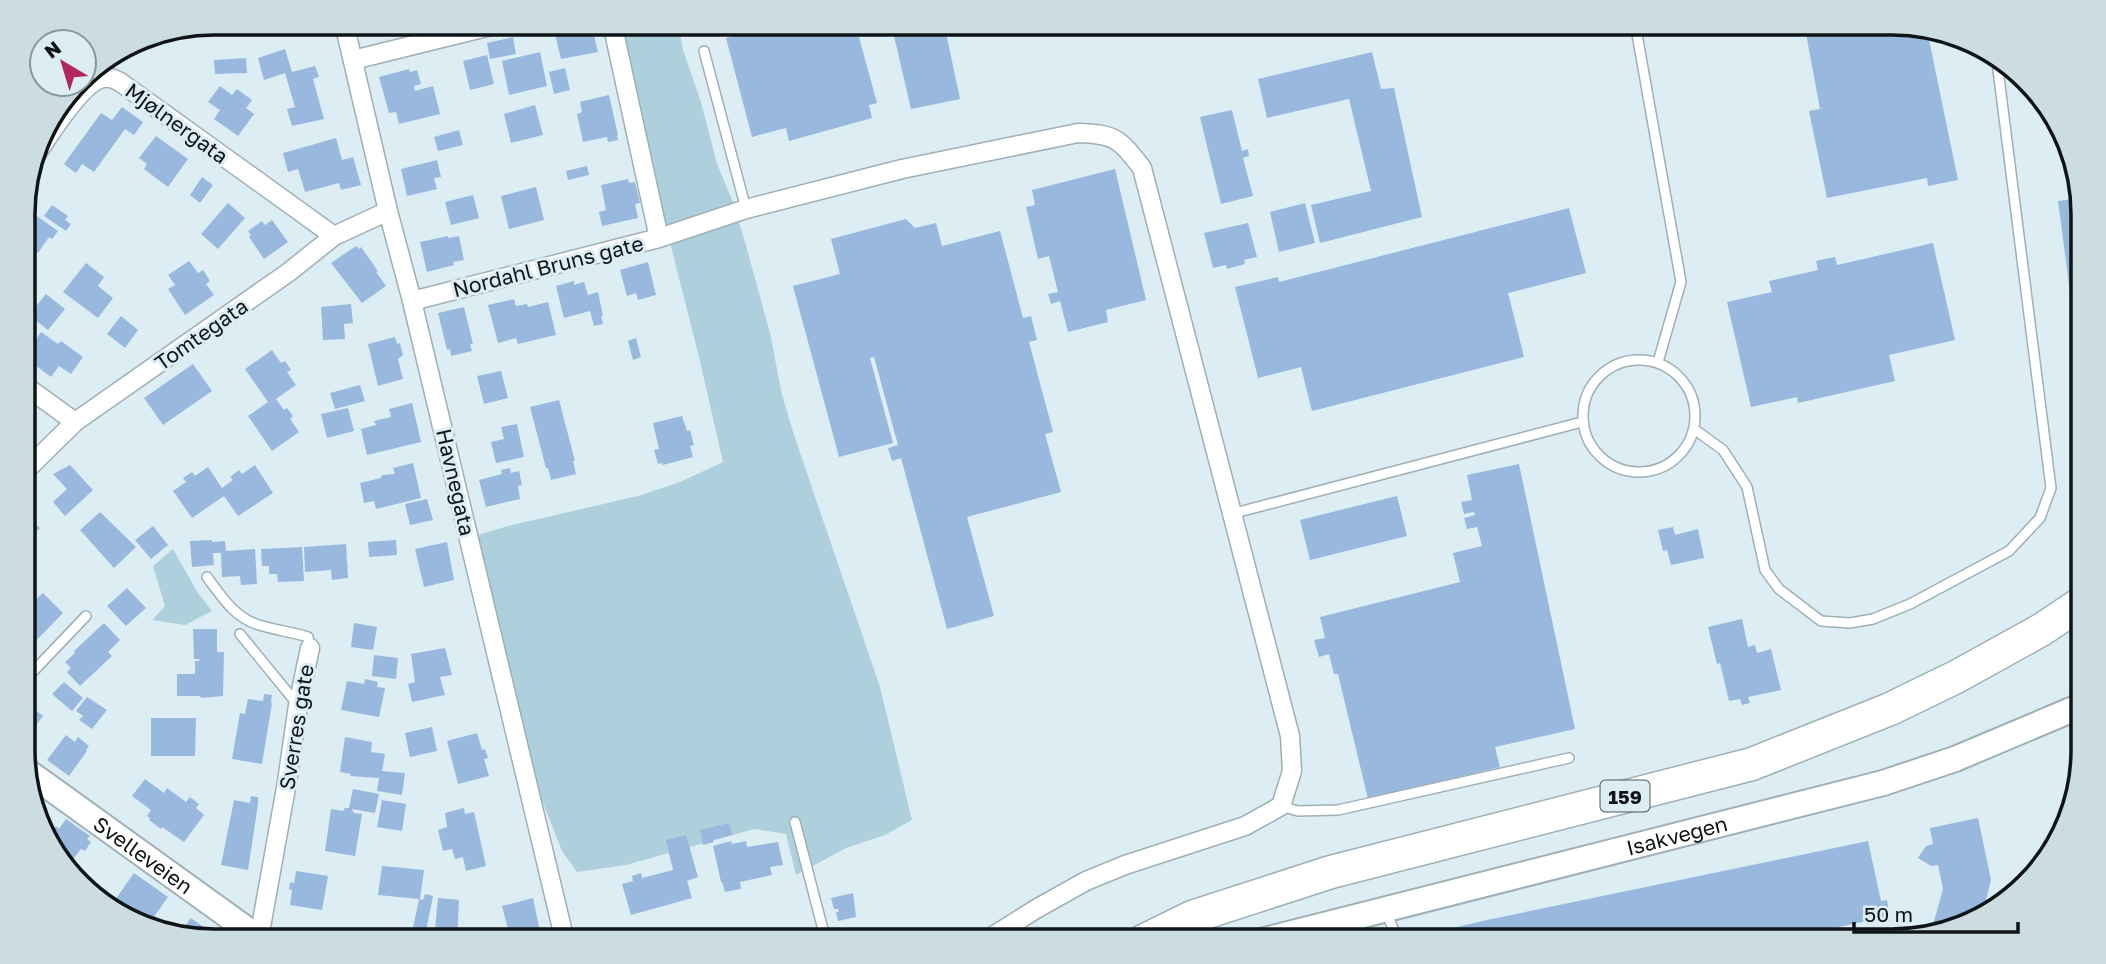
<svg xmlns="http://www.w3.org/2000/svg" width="2106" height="964" font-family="'Golos Text',sans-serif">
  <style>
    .green { fill: #aed0dd }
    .building { fill: #98b9dd }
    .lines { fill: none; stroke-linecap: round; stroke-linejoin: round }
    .lane-casing { stroke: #9eb0b6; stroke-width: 12 }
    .street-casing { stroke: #9eb0b6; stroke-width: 21 }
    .secondary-casing { stroke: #9eb0b6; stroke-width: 28 }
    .highway-casing { stroke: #9eb0b6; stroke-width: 35 }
    .lane { stroke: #fff; stroke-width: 9 }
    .street { stroke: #fff; stroke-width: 18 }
    .secondary { stroke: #fff; stroke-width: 24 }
    .highway { stroke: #fff; stroke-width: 32 }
    .labels { text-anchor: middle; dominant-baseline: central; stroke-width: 6; stroke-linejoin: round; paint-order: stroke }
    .shield { fill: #dceef4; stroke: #4c5659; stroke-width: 2 }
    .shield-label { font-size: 19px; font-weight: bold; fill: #0f1517 }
    .street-label { font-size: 21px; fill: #0f1517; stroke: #dceef4 }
    .rim { fill: none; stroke: #0f1517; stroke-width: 3.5 }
  </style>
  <rect width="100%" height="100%" fill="#dceef4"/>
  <path class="green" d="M638,23H678L683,50L701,102L717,164L733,202L747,249L771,337L781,391L794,435L880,687L912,820L885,835L846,848L796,875L786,834L754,829L626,865L577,872L562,851L528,765L472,556L478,535L508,526L638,496L680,482L723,462L699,357L664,219L635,130L628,86L624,36Z
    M173,549L198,593L212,611L185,625L152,620L165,606L153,566Z"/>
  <path class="building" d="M365,23H397V25L368,33Z
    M591,23L598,52L561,59L555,34Z
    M781,23H861L864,36L859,37L877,103L869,105L872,118L789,141L786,128L752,137L726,38Z
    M891,23H944L960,99L911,109Z
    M1398,23H1456V24L1401,37Z
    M1804,23H1892L1927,30L1958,180L1928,186L1927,178L1827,198L1809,111L1820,109Z
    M513,37L516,54L490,59L487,43Z
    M285,49L292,72L315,66L319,77L313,79L324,119L292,126L287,109L295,107L285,73L264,80L258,58Z
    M540,52L547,86L509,95L502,61Z
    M1372,52L1381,89L1394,88L1422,217L1320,243L1311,205L1371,191L1349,99L1267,118L1258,79Z
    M487,55L494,84L470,90L463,61Z
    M246,58L247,73L215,74L214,60Z
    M565,68L570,90L554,94L549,72Z
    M409,69L410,72L417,70L421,84L414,86L415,91L433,86L440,114L399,124L396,112L389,113L379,77Z
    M220,86L232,95L237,89L252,100L246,108L254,114L238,136L214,119L220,110L208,102Z
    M609,95L618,135H617L618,140L608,142L607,137L583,142L577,114L582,112L580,102Z
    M535,105L543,135L511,143L504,114Z
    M122,107L143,122L134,135L125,129L94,172L82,164L76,173L64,164L101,113L112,120Z
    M1232,110L1242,151L1248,149L1249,156L1243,158L1253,196L1221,204L1200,117Z
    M459,130L463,145L438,151L434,137Z
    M156,136L188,159L168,187L144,169L147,164L139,158Z
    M336,138L342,160L353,157L361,185L341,190L339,183L305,192L298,169L288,172L283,153Z
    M437,160L441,177L434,178L437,189L407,196L401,169Z
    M587,166L589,175L568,180L566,171Z
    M1115,169L1146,300L1106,310L1108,322L1068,332L1060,301L1051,304L1048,294L1058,292L1049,256L1038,259L1026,207L1035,205L1032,190Z
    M202,177L213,185L200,203L190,195Z
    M628,179L629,183L635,182L640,203L635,204L638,218L602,226L599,212L606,210L601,185Z
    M536,187L544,220L509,229L501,196Z
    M473,195L479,218L451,225L445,202Z
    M2082,198V376H2081L2058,201Z
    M228,203L245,218L218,249L201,234Z
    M1305,203L1315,243L1279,252L1270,212Z
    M52,205L68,216L65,220L71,224L66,231L44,216Z
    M1569,208L1586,273L1508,293L1524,357L1312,411L1301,367L1258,378L1235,287L1278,277L1279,282Z
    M27,209L58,231L52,239L49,237L38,253L23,242V214Z
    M906,219L915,228L936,223L942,246L1000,231L1023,318L1031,316L1037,340L1029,342L1053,432L1045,434L1061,492L967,517L994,616L947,629L901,458L892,461L888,448L898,445L874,357L870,358L893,443L839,457L793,286L840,274L831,239Z
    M272,220L288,242L264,259L249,237L251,235L248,231L262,221L265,225Z
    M1248,223L1257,257L1244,260L1245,264L1227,269L1226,265L1213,268L1204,233Z
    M448,236V238L459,236L464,260L453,262L454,265L427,272L420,242Z
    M1933,243L1955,340L1889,355L1895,381L1798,403L1797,397L1751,407L1727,302L1772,292L1769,281L1818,270L1816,261L1835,257L1837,265Z
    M356,246L359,249L361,247L378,271L376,272L386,286L362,303L331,263Z
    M189,261L198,273L203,270L210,281L206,284L214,295L185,315L168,289L175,285L168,275Z
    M648,262L656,295L638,300L636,293L627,296L620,270Z
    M86,263L104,277L98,286L113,298L98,318L63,292Z
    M23,280L37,290L23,310Z
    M574,281V285L584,282L588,295L598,292L603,316H601L603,324L594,326L590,311L564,318L556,286Z
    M46,294L65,309L48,330L29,315Z
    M514,299L516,306L527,304L528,307L548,302L556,335L518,344L516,338L498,343L488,305Z
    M351,304L353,323L344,324L345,339L323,340L321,307Z
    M464,307L473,344H470L472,351L451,356L450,349L447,350L438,313Z
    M121,316L138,330L125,348L107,334Z
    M41,332L58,344L61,341L83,357L71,374L59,366L51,377L24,357Z
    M395,337L397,344L400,343L403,355L398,359L403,379L378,386L368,344Z
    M636,338L641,357L633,360L628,341Z
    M272,350L281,363L285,361L291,370L287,372L296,385L276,399L284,410L287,408L293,416L290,419L299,432L272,451L248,416L268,402L245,369Z
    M193,364L212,391L163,425L144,398Z
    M501,371L508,398L484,404L477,376Z
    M360,385L365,401L335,409L330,393Z
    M559,400L575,461H573L576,474L551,480L548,468H546L530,407Z
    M412,403L421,442L367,455L361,429L376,425L374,421L391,417L389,409Z
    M348,408L354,431L327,438L321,414Z
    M682,416L687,431L690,430L694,445L690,446L693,457L663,465L662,463L658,464L654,450L659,449L653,423Z
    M517,424L524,457L496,463L491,442L504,439L501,427Z
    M413,463L421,498L376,509L374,501L364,503L360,483L381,478L382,475L395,474L393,468Z
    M1519,464L1575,729L1495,747L1500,767L1368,799L1338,674H1334L1329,654L1319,657L1314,640L1325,638L1320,617L1460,582L1453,553L1482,546L1477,527L1467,529L1464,518L1475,515L1474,512L1464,514L1461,502L1472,500L1467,475Z
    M70,465L93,490L65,516L53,502L67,489L53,474Z
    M255,465L273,493L238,516L224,496L192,518L173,491L186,482L183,478L192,472L195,476L208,467L222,488L233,480L230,477L239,470L242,474Z
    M510,468L511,473L519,471L522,485L518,486L520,499L486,507L479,480L502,474L501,470Z
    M1397,496L1407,536L1310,560L1300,520Z
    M427,499L433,520L410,525L405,504Z
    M100,512L136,547L114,568L80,530Z
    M24,513L40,528L24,545Z
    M153,526L168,545L151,559L135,540Z
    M1673,527L1675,535L1698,529L1704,558L1671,565L1667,550L1663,551L1658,530Z
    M212,540V542L225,541L226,551L255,549L257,584L241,585L240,576L222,577L221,553H213L214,565L192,567L190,541Z
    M396,540L397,555L369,557L368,542Z
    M447,542L454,580L424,587L415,549Z
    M346,544L348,578L332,580L331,570L305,572L304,547Z
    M302,547L304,581L278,582L277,574H269V566H262L261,549Z
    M127,588L146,608L126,626L107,606Z
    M43,593L63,613L29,648L24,643V603L30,597L34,601Z
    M1742,619L1748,647L1755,645L1757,653L1771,649L1781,690L1748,697L1750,703L1742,705L1740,699L1729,701L1720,663L1717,664L1708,627Z
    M104,623L120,640L108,652L112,656L80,686L67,672L71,668L65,662L75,653L74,651Z
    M354,623L377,627L373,650L351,647Z
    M193,629H217V652H224L223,696L201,698L200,696H177V674H195V661H200L199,659H194Z
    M445,648L452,675L440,677L445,695L412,702L408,684L415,682L411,654Z
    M374,655L398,658L396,679L372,676Z
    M365,679L378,682L377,687L385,688L379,717L341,710L347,681L364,684Z
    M64,682L83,698L72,711L52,694Z
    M264,694L272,695L271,703H272L262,764L232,759L240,713L245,714L248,699L263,701Z
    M87,697L107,710L92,729L79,720L83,716L76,711Z
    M29,705L43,716L24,741V709L26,710Z
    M151,718H196L195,756H151Z
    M432,727L437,751L410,757L405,733Z
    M477,733L482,750L485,749L488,758L484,759L489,776L458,784L447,741Z
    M66,735L75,742L78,737L89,746L86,750L87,751L69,776L47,760Z
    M345,737L372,742L371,752L385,754L382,771L405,773L402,795L377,791L379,778L350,776L351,774L340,772Z
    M145,779L164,793L167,788L186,802L190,797L199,804L196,808L204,815L184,842L162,827L161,829L149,820L150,818L147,816L151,810L132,796Z
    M353,789L379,794L375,813L352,809L354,813L362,814L355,856L325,851L331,809L343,811L345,808H349Z
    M251,796L258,797V804L248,870L221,865L234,800L250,803Z
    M382,800L406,804L402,831L377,827Z
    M464,808L465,814L474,812L486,866L466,871L463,857L455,859L452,849L443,851L438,830L447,827L445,813Z
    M1978,818L1991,880L1982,915L1931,932L1943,889L1938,865L1931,866L1918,858L1926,846L1933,844L1930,828Z
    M66,819L90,836L87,839L91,842L85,851L81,849L73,859L62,851L58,856L50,836L56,826L59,829Z
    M729,823L732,835L713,840L714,842L703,845L700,830Z
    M686,835L698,877L687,881L692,898L631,915L622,884L633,881L632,876L641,873L642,878L673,870L666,840Z
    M731,841L732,844L746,841L747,847L778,842L783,865L770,867L772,875L740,882L741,889L725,892L722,882H721L713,846Z
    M1868,841L1881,901L1887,900L1890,916L1775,941H1419L1418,936L1487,920Z
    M382,866L424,870L420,899L423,900L425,894L433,896L426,931L413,928L419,899L378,895Z
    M296,871L328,876L322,910L290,905L292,890L289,889L290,882L294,883Z
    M134,873L168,897L151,921L132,908L130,911L115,900Z
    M853,893L856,917L838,921L836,912H839L838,909H834L831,898Z
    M438,898L459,900L457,941H434Z
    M533,898L542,941H511L502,906Z
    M191,918L223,941H214L179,934Z
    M721,927L724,939L703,941L701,932Z
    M798,927L801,941H764L761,932L770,930L771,933Z"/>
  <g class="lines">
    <g class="lane-casing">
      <path id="lane" d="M1635,23L1681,282L1658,362
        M704,51L746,209
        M1583 416a56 56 0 1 1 112 0a56 56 0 1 1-112 0Z
        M1694,429L1723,450L1747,487L1765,570L1779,589L1821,621L1850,623L1873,619L1910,604L2009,551L2040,518L2051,488L1997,62
        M1231,514L1582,422
        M207,577C221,596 235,618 259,625C275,630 292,632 308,637L310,648
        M240,634L298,705
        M24,681L86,616
        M1281,806L1298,811L1338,810L1569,758
        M795,822L826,941
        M1386,911L1398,941"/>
    </g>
    <g class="street-casing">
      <path id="street" d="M344,23L388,211L412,301L565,941
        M612,23L659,238
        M353,60L503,23
        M35,156C48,138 85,74 109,78C113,78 116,80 120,82L334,236
        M412,301L659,238L746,209L902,169L1078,133C1116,134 1119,139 1142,168L1290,736L1292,771L1281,806L1245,826L1125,865L1086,881L1036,909L985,941
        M24,385L75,422
        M24,472L75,422L289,272L334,236L388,211
        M259,938L287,782L298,705L310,648"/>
    </g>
    <g class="secondary-casing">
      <g id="secondary">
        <path id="s1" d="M24,769L263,941"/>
        <path id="s2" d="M1261,941L1883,783L1955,759L2083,705"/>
      </g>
    </g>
    <g class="highway-casing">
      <path id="highway" d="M1143,941L1192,917L1331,872L1752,764L1890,709L1956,677L2041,630L2083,602"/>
    </g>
    <use href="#lane" class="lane"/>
    <use href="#street" class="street"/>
    <use href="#secondary" class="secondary"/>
    <use href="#highway" class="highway"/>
  </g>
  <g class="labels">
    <rect class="shield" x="1600.5" y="780.5" width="49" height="31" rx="5"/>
    <g class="shield-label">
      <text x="1625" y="796">159</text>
    </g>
    <g class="street-label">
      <text transform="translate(177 123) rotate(36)">Mjølnergata</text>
      <text transform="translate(548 266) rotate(-14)">Nordahl Bruns gate</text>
      <text transform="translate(201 334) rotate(-35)">Tomtegata</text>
      <text transform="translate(456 482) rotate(77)">Havnegata</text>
      <text transform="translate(296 727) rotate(-81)">Sverres gate</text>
      <text stroke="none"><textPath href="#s2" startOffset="429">Isakvegen</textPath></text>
      <text stroke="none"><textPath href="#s1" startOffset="147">Svelleveien</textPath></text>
    </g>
  </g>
  <path d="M0 0H2106V964H0ZM214 35H1892A179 179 0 0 1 2071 214V750A179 179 0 0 1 1892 929H214A179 179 0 0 1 35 750V214A179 179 0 0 1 214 35Z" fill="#ccdde2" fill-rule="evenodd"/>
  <path class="rim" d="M214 35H1892A179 179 0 0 1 2071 214V750A179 179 0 0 1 1892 929H214A179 179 0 0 1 35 750V214A179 179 0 0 1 214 35Z"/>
  <g transform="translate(63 63) rotate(322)"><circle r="33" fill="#dceef4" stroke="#8a979c" stroke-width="2"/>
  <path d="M0-5L12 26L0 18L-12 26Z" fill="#b12560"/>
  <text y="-10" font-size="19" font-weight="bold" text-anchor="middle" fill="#0f1517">N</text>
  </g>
  <path d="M1854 922v10h164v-10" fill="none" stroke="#0f1517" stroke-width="3.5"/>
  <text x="1864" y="922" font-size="21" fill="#0f1517" stroke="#dceef4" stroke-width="5" paint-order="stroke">50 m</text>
</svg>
